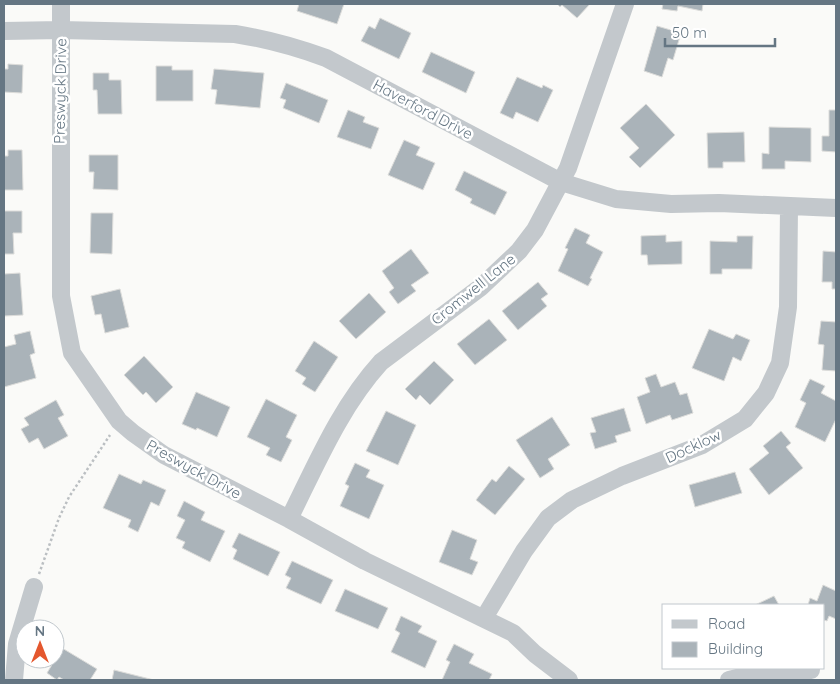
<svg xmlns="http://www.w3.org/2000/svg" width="840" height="684" font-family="Quicksand,sans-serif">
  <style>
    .building { fill: #aab3b9; stroke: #dcdcda }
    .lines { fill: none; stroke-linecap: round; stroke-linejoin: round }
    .path { stroke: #bbbfc2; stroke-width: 2.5; stroke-dasharray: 2.5 2.5; stroke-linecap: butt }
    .minor { stroke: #c3c8cc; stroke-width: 18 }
    .labels { text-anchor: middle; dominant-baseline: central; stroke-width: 5; stroke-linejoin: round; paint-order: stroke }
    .street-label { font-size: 15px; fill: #657683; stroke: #fff }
  </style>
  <rect width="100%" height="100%" fill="#fafaf8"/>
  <path class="building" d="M299,4H344L337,24L297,11Z
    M557,4H590L577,18L562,5L560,7Z
    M663,4H703L702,11L678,6L677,11L662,9Z
    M380,18L411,33L399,59L361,41L369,26L375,29Z
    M657,26L681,33L673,60L668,58L662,77L644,71Z
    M431,52L475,72L466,93L422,72Z
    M8,64L23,65L22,93L4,92V69H8Z
    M156,66H172V70H193V101H156Z
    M214,69L264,73L260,108L215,104L217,90L211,89Z
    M93,73H109V80H121L122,114H98L97,90H93Z
    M517,77L542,88L543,85L553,90L538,122L516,112L513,119L500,113Z
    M286,83L328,100L319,123L283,108L286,100L280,98Z
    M646,104L675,135L640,168L629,157L639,148L620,128Z
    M348,110L365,117L363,122L379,128L371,149L337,137Z
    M829,110H836V152L822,151V136H829Z
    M769,127L811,128V162L785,161V169H762V153L769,154Z
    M744,132L745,162H723V168H708L707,133Z
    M404,140L420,147L416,155L435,163L423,190L388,175Z
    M8,150H22L23,190H4V156H8Z
    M89,155H118V190L93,189L94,172H89Z
    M464,171L507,192L495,215L470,203L472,199L455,190Z
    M4,211H22V233H13L14,254H4Z
    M91,213H113L112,254L90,253Z
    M575,228L590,235L586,243L603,252L590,278L592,279L588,286L558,271L568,249L565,248Z
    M666,235V242L682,241V264L648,265L647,255H641V236Z
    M737,236H753L752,269H722V274H710V241L737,242Z
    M411,249L429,273L411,285L416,291L398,304L389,292L394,288L382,271Z
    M823,251L836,252V289H832V282H822Z
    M20,273L23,315L4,316V274Z
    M538,282L548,294L541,299L547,306L518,330L502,311Z
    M120,289L129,327L105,333L101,314L95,315L91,296Z
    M369,293L386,312L356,339L339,321Z
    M489,319L507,340L475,365L457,344Z
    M821,321L836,322V371L822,370L824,345L818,344Z
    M709,329L733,339L736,334L750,340L741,361L733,357L724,381L692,368Z
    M30,331L35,353L30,355L36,378L4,387V347L16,344L14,335Z
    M314,341L338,357L315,392L302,384L306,378L295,371Z
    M144,356L173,387L156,403L146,392L143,395L124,375Z
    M434,361L454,380L430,405L420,395L416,400L405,389Z
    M656,374L661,387L675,382L680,395L687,393L693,413L672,420L670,415L646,424L637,397L650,392L645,378Z
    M810,379L825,386L821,393L836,401V419L825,442L795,427L806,403L800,400Z
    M196,392L230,407L217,437L197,428L196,430L182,424Z
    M266,399L297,415L286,437L292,440L281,462L266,455L270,448L247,437Z
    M56,400L64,415L58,418L68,436L44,449L38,438L29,443L21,429L29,425L24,418Z
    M624,408L631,431L615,436L617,442L595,449L590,433L596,432L591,418Z
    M386,411L416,425L398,465L366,451Z
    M552,417L570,445L548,459L554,469L540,478L516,440Z
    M781,431L791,443L786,447L803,468L769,495L749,469L769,453L763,446Z
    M355,463L370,470L366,477L384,485L369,519L340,506L349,486L345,484Z
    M509,466L525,479L495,515L476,500L492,479L496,482Z
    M735,472L742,493L695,507L689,485Z
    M119,474L141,484L143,480L166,490L159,506L151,502L138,532L128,527L131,520L103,508Z
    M184,501L205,512L201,520L225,531L210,562L182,548L185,542L176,538L185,520L177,516Z
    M452,530L477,540L470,559L478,562L472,575L439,562Z
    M239,533L280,552L268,576L233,559L237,550L232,547Z
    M292,561L333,580L321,604L286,588L291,578L285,575Z
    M823,585L836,591V619L829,616L827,621L824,620V605H808L810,598L817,601Z
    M345,589L388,608L378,629L335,611Z
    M774,596L779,605H755Z
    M401,616L422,626L418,632L437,641L425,668L391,652L400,633L395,630Z
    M454,644L474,654L469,663L492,674L489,680H442L450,662L446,660Z
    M62,648L97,669L90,680H64L59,677L57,680L47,673Z
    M114,670L154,680H112Z"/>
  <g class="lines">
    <path class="path" d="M39,574L59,518L69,497L110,435"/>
    <path class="minor" d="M61,4V296L72,353L119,421L133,433L164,455L289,519L365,561L513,633L535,654L569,680
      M4,31L61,30L235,34C267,39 296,47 326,58L561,182L616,199L671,204L719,203L836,208
      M289,519C316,465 340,407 381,362L481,287L519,251L535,230L568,168L625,4
      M484,618L524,551L548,518L572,500L622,476L702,445L745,419L766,393L780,363L788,307L789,207
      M14,680L17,644L34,587
      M729,680L753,674L811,670"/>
  </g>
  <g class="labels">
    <g class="street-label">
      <text transform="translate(60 91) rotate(-89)">Preswyck Drive</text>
      <text transform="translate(423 109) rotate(28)">Haverford Drive</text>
      <text transform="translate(473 289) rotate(-39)">Cromwell Lane</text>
      <text transform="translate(693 446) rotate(-25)">Docklow</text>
      <text transform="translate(194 469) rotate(29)">Preswyck Drive</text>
    </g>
  </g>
  <rect width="840" height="684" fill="none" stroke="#657683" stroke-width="10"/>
  <rect x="662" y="604" width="162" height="65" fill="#ffffff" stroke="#c1c8cd"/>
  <rect x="672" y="620" width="25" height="8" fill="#c3c8cc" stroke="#c1c8cd"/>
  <text x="708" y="629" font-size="15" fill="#657683">Road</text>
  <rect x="672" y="642" width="25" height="15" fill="#aab3b9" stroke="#c1c8cd"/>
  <text x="708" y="654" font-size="15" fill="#657683">Building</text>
  <g transform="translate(40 644)"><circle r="24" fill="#ffffff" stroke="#c1c8cd"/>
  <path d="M0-4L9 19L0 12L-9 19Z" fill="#e4572e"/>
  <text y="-8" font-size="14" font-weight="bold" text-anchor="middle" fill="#657683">N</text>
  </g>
  <path d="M665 38v8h110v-8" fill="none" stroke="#657683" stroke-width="2.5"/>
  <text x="672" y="38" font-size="15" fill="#657683" stroke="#ffffff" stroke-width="4" paint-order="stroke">50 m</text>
</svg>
